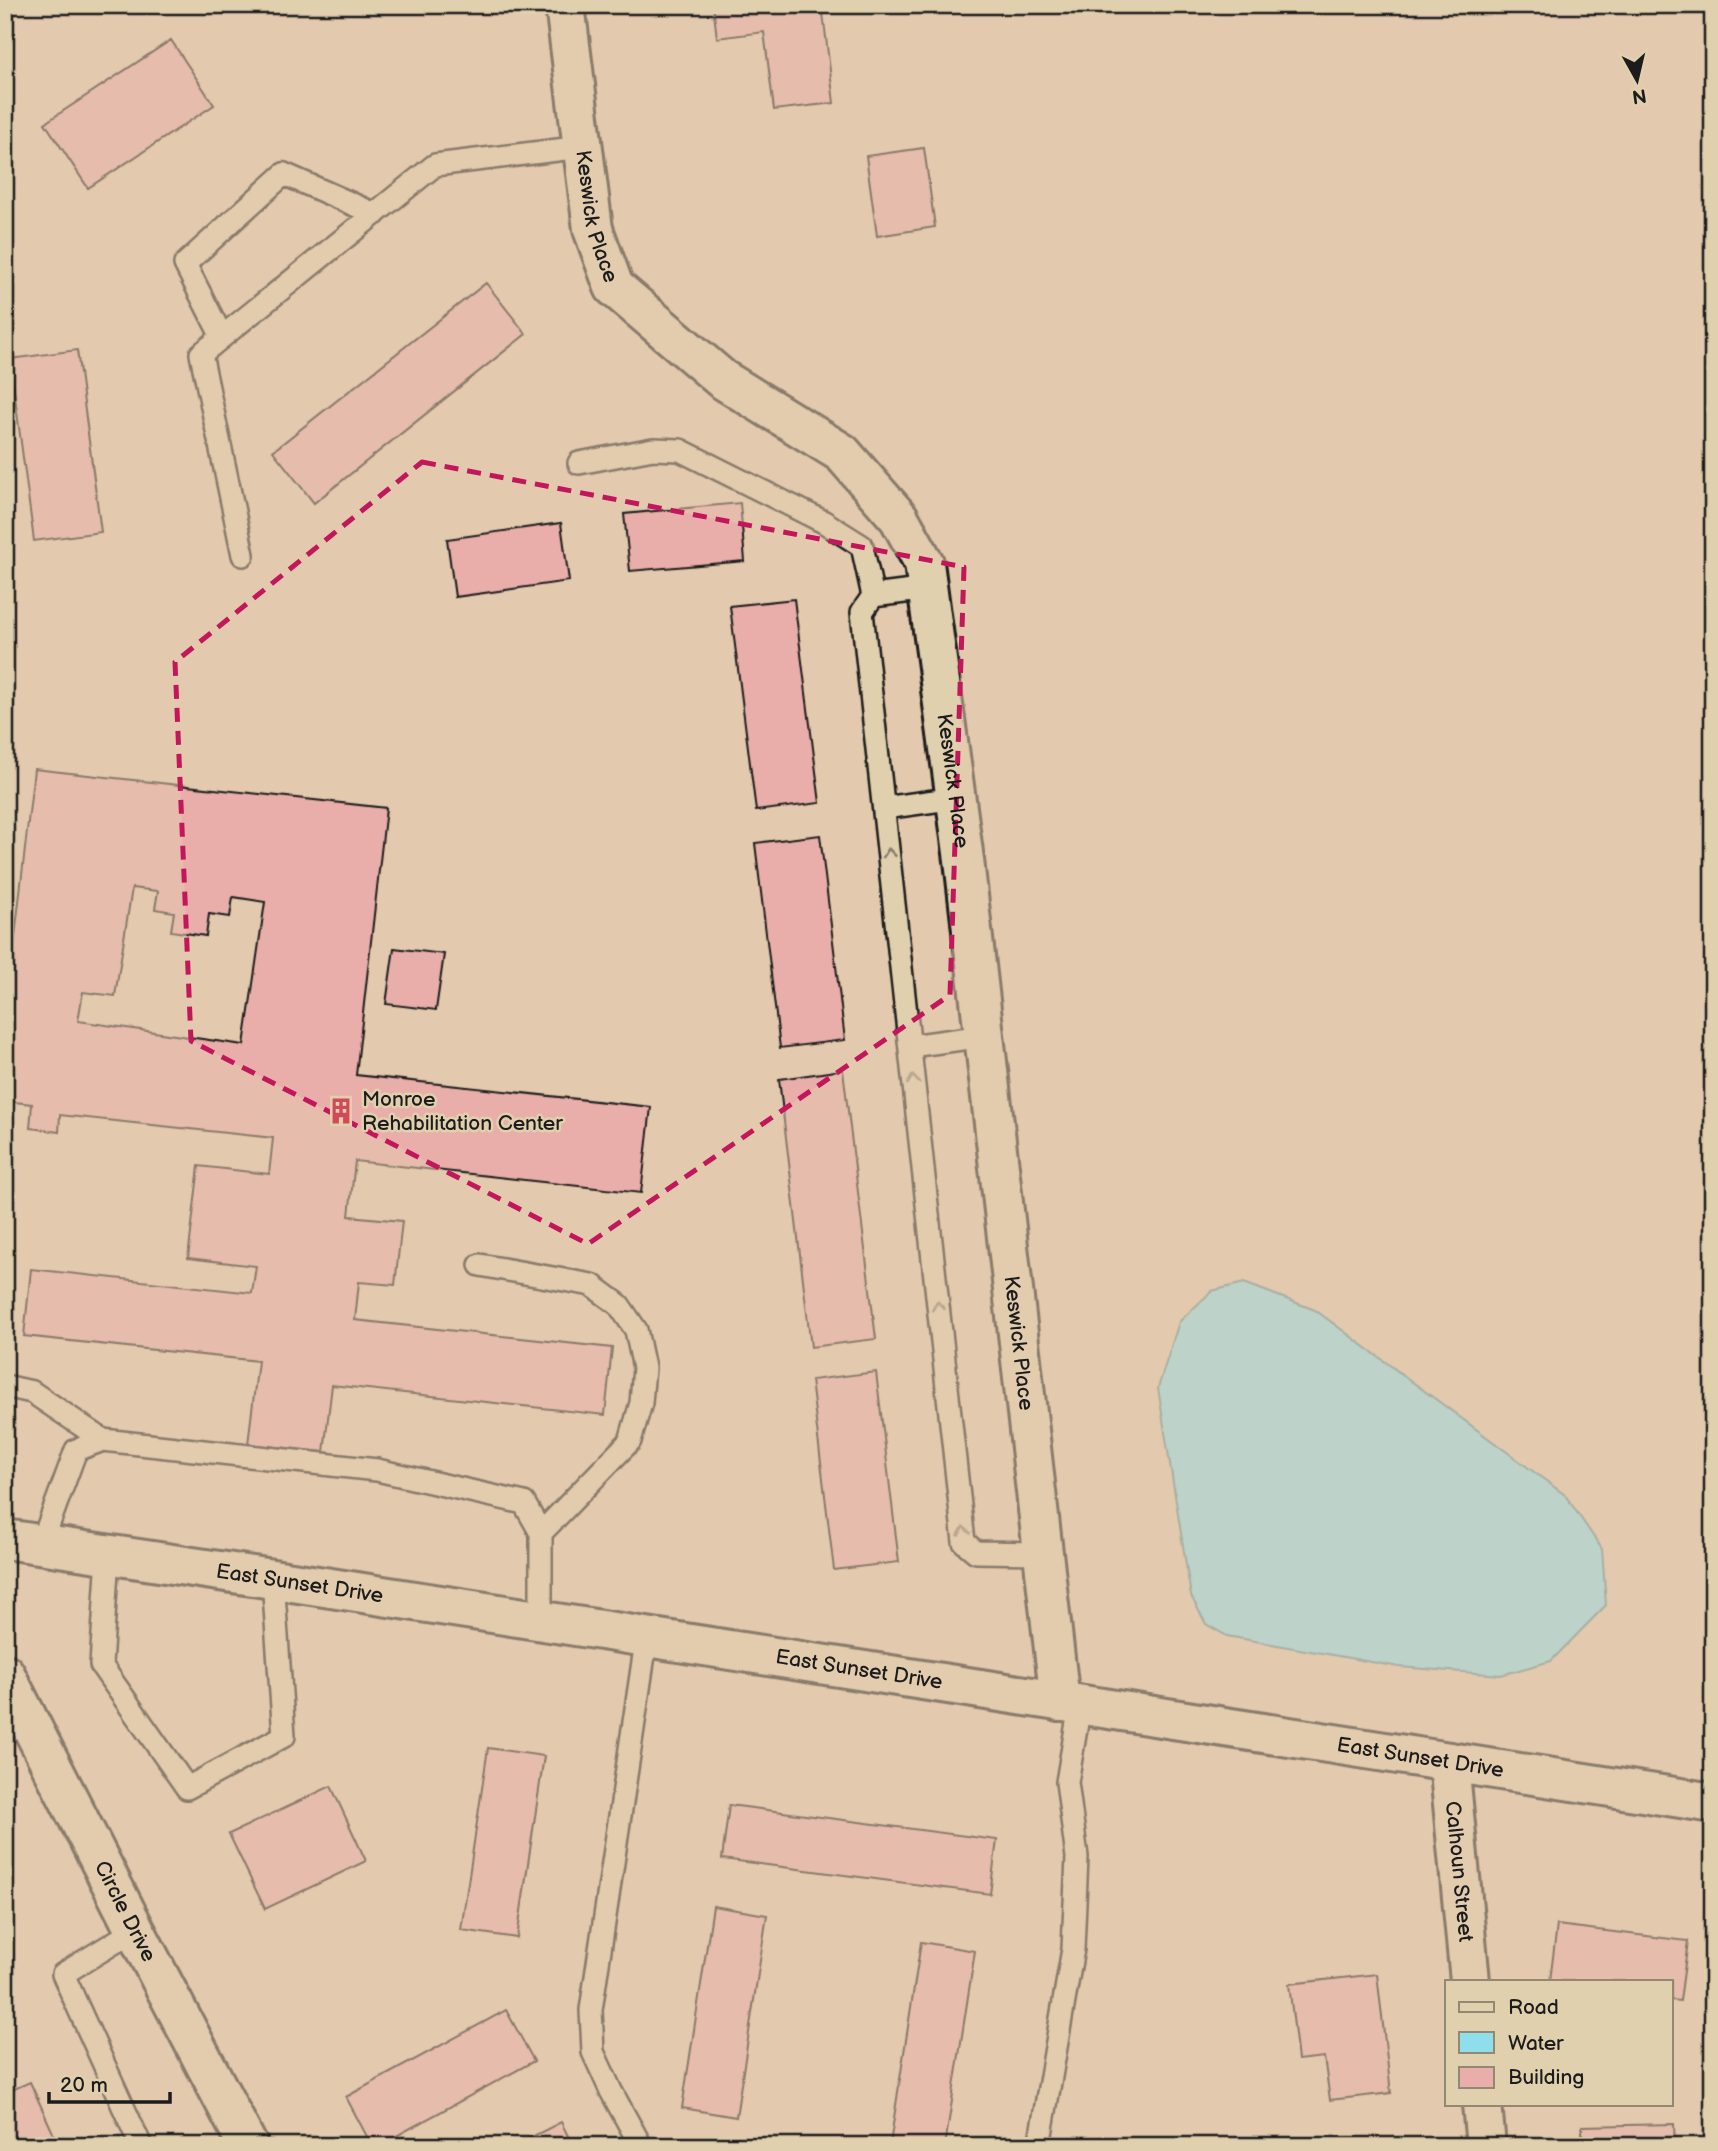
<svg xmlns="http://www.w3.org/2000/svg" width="1718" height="2151" font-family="'Balsamiq Sans',sans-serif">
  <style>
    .water { fill: #8edeeb; stroke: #609098; stroke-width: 2 }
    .building { fill: #e9aeaa; stroke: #1c1c1c; stroke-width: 2; fill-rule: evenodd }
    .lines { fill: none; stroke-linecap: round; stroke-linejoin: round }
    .service-casing { stroke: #1c1c1c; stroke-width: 26 }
    .minor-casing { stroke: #1c1c1c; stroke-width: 44 }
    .tertiary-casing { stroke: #1c1c1c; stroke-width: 44 }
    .service { stroke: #e1d0ae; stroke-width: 21 }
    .minor { stroke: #e1d0ae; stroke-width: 38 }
    .tertiary { stroke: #e1d0ae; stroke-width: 38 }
    .oneway { stroke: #887f6c }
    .marked { fill: none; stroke: #c2185b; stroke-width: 5; stroke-dasharray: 14 9; stroke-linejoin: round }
    .labels { text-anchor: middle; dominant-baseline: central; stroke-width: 5; stroke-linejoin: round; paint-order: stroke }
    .street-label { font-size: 21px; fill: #1c1c1c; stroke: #e1d0ae }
    .poi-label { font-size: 21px; fill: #1c1c1c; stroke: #e1d0ae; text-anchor: start }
  </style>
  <rect width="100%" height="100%" fill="#e3c9ad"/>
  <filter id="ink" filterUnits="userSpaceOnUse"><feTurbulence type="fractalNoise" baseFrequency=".0143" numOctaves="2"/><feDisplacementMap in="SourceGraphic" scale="14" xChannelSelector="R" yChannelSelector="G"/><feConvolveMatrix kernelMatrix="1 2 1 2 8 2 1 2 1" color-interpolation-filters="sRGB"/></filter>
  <g filter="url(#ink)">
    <path class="water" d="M1244,1283L1315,1310L1565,1495L1602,1549L1606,1605L1551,1661L1501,1675L1399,1667L1227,1636L1206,1624L1191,1596L1158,1388L1179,1322L1212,1291Z"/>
    <path class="building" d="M713,5H822L834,103L774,110L764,32L717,38Z
      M171,40L214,105L88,188L45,123Z
      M924,148L935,227L877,236L866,156Z
      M486,283L526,334L314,503L273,451Z
      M77,350L101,532L34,541L10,359Z
      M740,503L745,561L630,571L624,514Z
      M561,523L569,581L455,597L447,539Z
      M794,599L820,803L756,811L730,606Z
      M34,769L386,808L356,1075L651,1107L641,1193L355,1161L349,1216L402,1221L395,1285L359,1282L355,1320L612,1348L605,1415L332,1385L324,1452L248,1444L258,1361L24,1336L31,1269L252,1293L256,1266L188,1258L199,1166L269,1174L273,1138L60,1115L59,1132L30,1128L32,1104L5,1101V1025ZM132,888L158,891L155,909L174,912L171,931L206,936L209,914L230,917L233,897L265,902L244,1045L78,1021L83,992L115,996Z
      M820,835L845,1040L780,1048L755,843Z
      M394,948L444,954L436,1010L386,1004Z
      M843,1070L876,1339L811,1347L779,1079Z
      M876,1372L899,1562L834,1570L811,1380Z
      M488,1748L544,1756L517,1938L461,1930Z
      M331,1786L366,1861L265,1909L229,1834Z
      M729,1805L997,1840L990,1894L722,1859Z
      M713,1906L767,1915L736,2117L682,2108Z
      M1557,1925L1688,1941L1680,2001L1671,2000V1981H1550Z
      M921,1942L975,1951L945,2146L890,2144Z
      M1377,1974L1391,2093L1330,2100L1324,2057L1298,2060L1289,1984Z
      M506,2010L534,2061L378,2146H372L346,2097Z
      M30,2082L59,2146H5V2093Z
      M561,2122L573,2146H514Z
      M1674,2124L1675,2146H1582V2126Z"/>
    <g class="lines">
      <g class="service-casing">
        <path id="service" d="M222,337L185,264L284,174L375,214
          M579,463L653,449L680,450L824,522L862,546L873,596
          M243,555L201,354L435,165L582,147
          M928,589L873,596L862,612L964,1542L976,1552L1043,1553
          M884,808L956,798
          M910,1046L984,1036
          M480,1265L592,1285L619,1305L636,1330L644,1368L641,1403L630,1441L541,1533
          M5,1386L32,1392L103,1440
          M41,1545L76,1450L103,1440L377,1470L524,1503L541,1533V1619
          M108,1555L101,1665L187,1788L284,1736L273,1579
          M135,1930L63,1974L141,2146
          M641,2146L611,2091L593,2052L591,2010L647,1635
          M1039,2146L1073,1949L1077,1857L1067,1782L1080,1705"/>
      </g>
      <g class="minor-casing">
        <g id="minor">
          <path id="s1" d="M565,5L593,229L614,287L722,379L842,453L899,518L924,563L964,860L1060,1702"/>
          <path id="s2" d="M5,1674L135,1930L248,2146"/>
          <path id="s3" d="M1449,1762L1470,1981"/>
          <path d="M1482,2104L1486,2146"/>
        </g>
      </g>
      <g class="tertiary-casing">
        <g id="tertiary">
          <path id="s4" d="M5,1539C575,1623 1144,1714 1713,1803"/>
        </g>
      </g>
      <use href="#service" class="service"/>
      <use href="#minor" class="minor"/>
      <use href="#tertiary" class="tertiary"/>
    </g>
    <defs><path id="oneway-chevron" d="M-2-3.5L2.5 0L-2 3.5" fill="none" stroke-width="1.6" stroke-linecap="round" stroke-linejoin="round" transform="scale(1.75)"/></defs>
    <g class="oneway">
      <use href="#oneway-chevron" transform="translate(889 853) rotate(-96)"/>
      <use href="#oneway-chevron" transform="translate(913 1080) rotate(-96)"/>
      <use href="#oneway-chevron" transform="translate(938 1306) rotate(-96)"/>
      <use href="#oneway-chevron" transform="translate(964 1531) rotate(-100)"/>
    </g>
  </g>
  <path d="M0 0H1718V2151H0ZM422,462L964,567L950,995L588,1244L191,1041L175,662Z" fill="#e3c9ad" fill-opacity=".55" fill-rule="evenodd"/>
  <path class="marked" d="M422,462L964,567L950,995L588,1244L191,1041L175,662Z"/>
  <defs>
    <g id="building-bare" transform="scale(2.1)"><path d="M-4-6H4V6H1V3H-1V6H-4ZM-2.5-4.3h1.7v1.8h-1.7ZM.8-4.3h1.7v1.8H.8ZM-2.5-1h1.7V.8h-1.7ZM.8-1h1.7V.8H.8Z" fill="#d1495b" stroke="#e1d0ae" stroke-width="2.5" paint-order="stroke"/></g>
  </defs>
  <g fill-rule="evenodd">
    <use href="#building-bare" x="341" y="1111"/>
  </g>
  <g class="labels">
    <g class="street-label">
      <text stroke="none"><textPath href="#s1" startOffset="214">Keswick Place</textPath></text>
      <text stroke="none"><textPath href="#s1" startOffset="928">Keswick Place</textPath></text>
      <text stroke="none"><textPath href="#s1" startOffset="1494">Keswick Place</textPath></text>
      <text stroke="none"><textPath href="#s4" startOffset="298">East Sunset Drive</textPath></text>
      <text stroke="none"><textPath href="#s4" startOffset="864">East Sunset Drive</textPath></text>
      <text stroke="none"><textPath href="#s4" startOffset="1432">East Sunset Drive</textPath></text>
      <text stroke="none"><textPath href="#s3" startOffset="110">Calhoun Street</textPath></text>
      <text stroke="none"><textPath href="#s2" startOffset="266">Circle Drive</textPath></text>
    </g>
    <g class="poi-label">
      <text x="362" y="1099">Monroe<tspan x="362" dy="24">Rehabilitation Center</tspan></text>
    </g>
  </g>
  <rect width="1718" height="2151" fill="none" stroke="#e1d0ae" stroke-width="28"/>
  <rect x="14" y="14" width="1690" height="2123" fill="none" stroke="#1c1c1c" stroke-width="2.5" filter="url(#ink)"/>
  <rect x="1445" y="1980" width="228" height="126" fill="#e1d0ae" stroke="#928874" stroke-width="2"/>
  <rect x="1459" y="2002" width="35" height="10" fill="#e1d0ae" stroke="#928874" stroke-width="2"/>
  <text x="1508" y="2014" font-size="21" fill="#1c1c1c">Road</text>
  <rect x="1459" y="2032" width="35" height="21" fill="#8edeeb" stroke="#928874" stroke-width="2"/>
  <text x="1508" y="2050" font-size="21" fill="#1c1c1c">Water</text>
  <rect x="1459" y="2067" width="35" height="21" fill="#e9aeaa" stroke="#928874" stroke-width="2"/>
  <text x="1508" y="2084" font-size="21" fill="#1c1c1c">Building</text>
  <g transform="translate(1637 80) rotate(172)" stroke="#e1d0ae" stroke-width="5" paint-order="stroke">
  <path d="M0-5L12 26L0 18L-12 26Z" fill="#1c1c1c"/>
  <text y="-10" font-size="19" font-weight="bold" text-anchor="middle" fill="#1c1c1c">N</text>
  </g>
  <path d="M49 2092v10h121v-10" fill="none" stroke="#1c1c1c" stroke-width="3.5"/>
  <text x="60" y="2092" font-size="21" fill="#1c1c1c" stroke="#e1d0ae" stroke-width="5" paint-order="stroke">20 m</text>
</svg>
